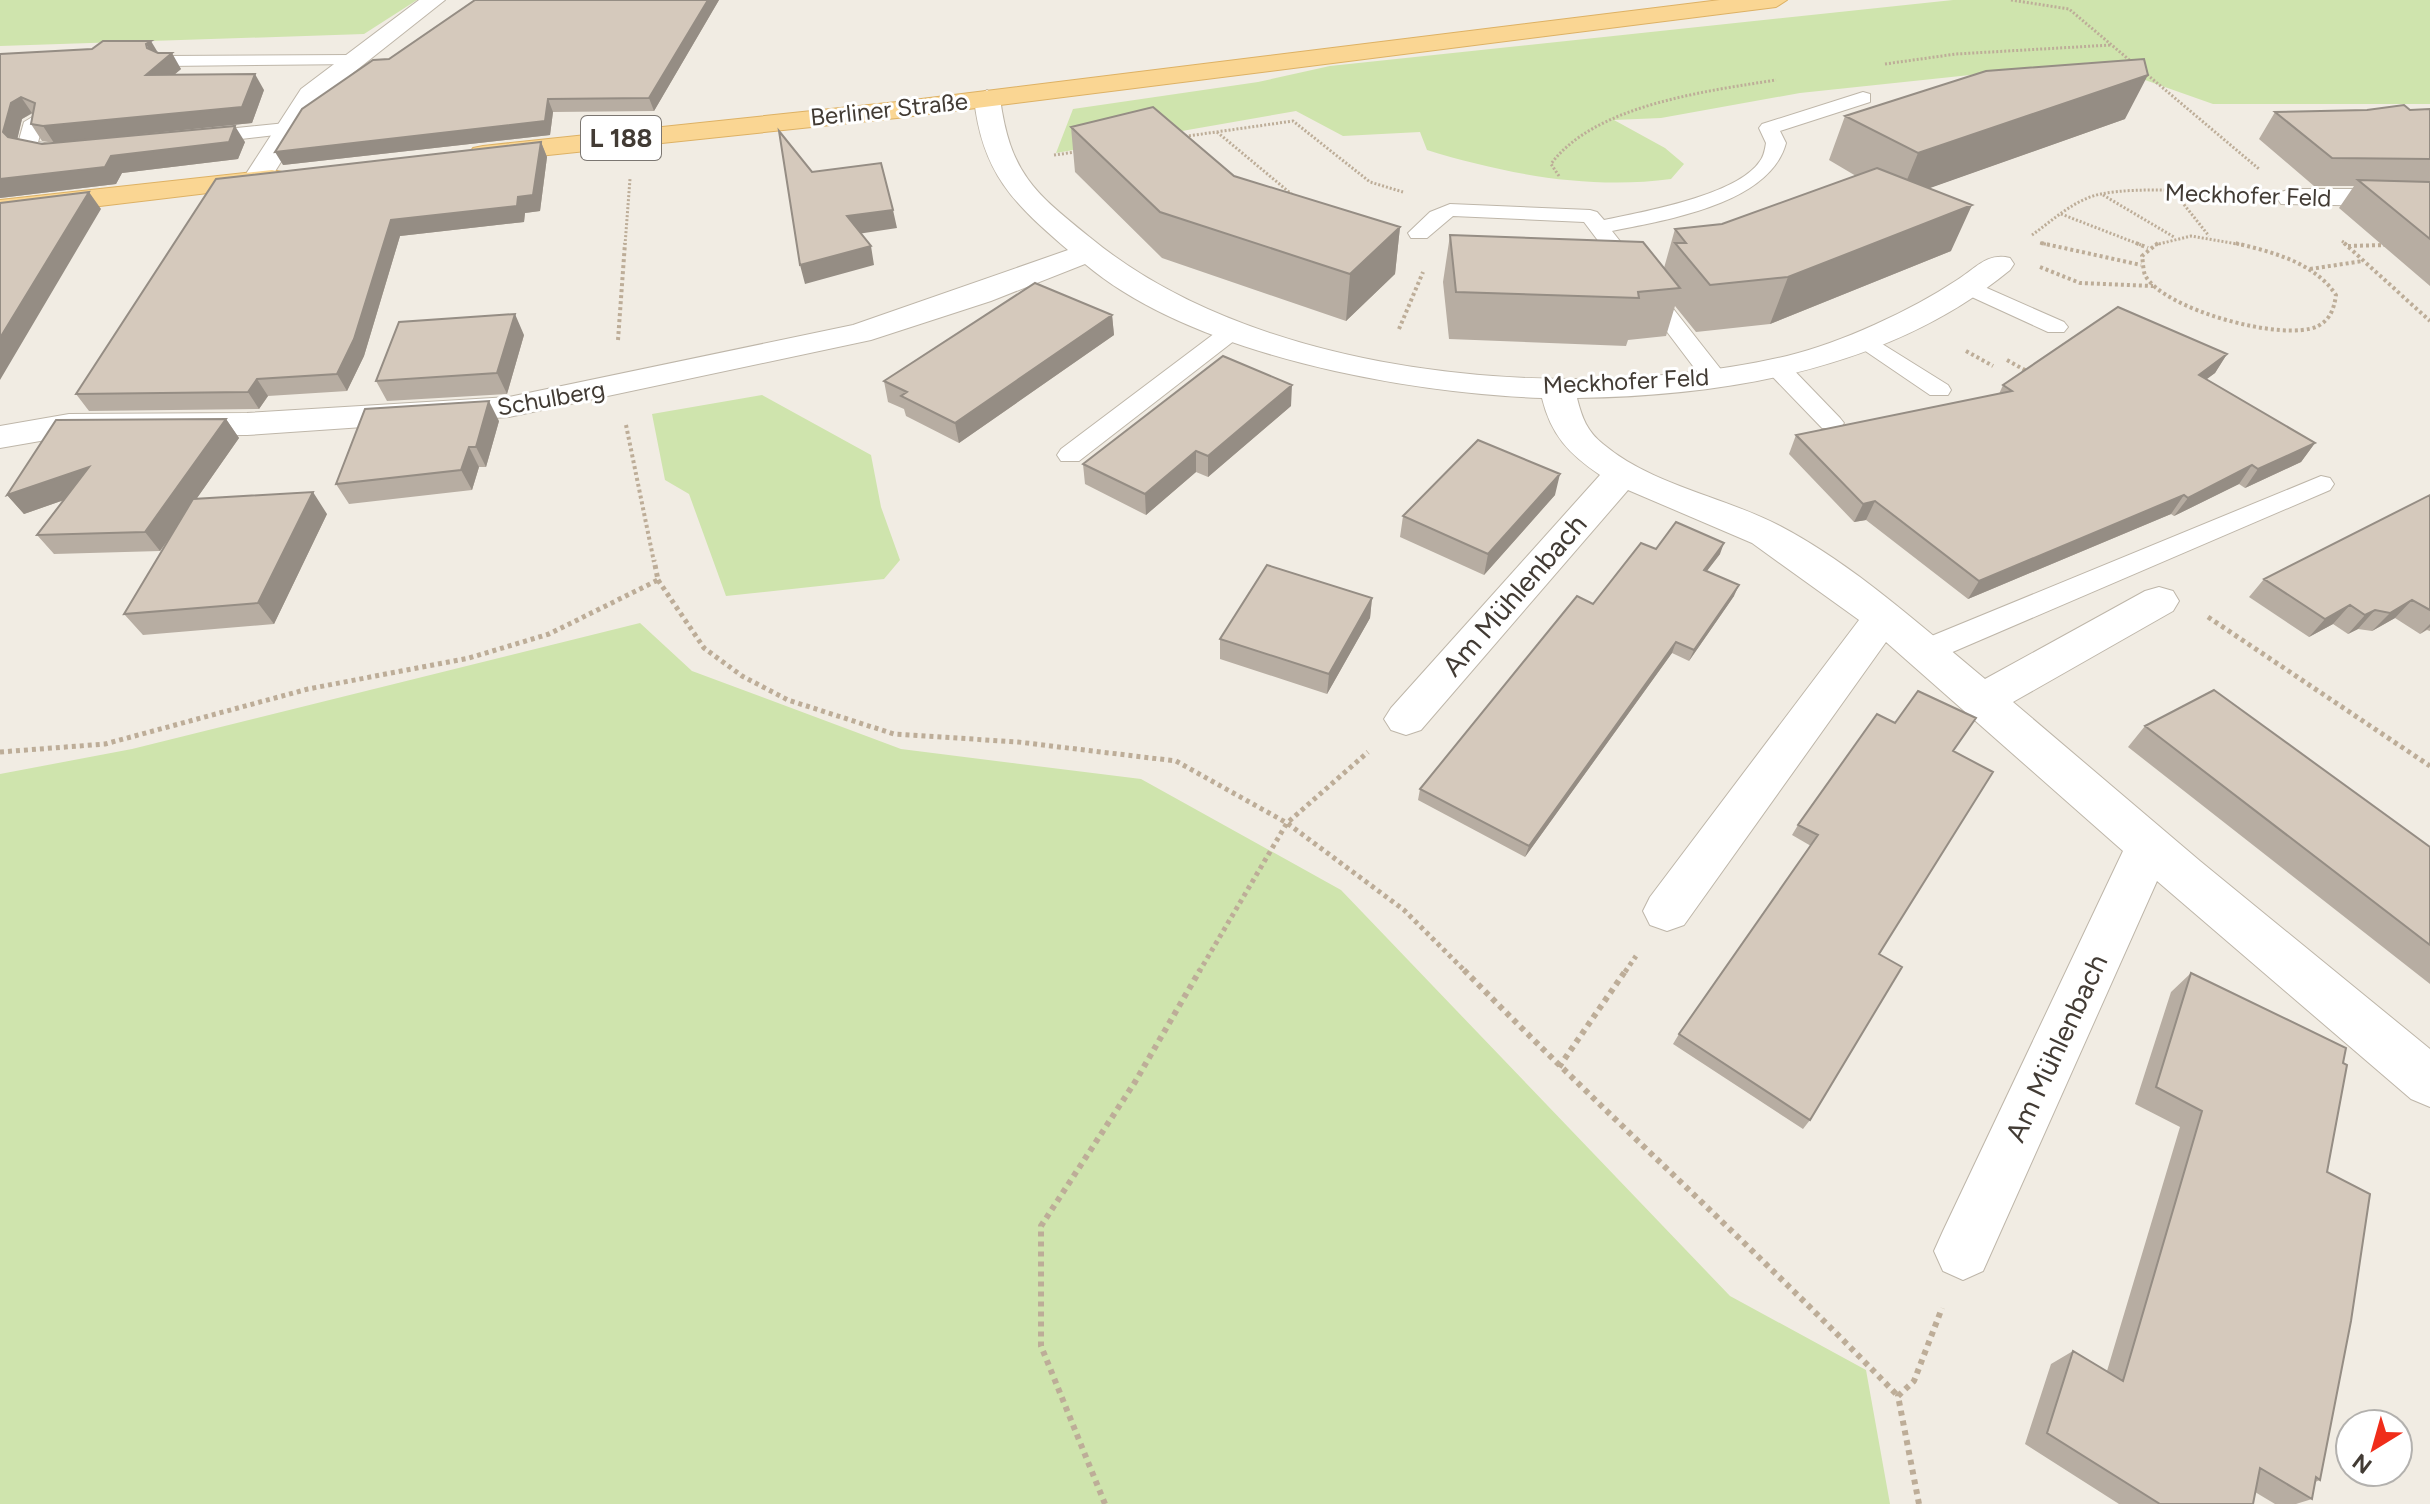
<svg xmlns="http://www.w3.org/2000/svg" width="2430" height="1504" font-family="Figtree,sans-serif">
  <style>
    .green { fill: #cfe4ad }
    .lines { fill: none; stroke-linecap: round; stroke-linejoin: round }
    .service-casing { stroke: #beb6a9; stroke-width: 2 }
    .minor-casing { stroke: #beb6a9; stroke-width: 2 }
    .primary-casing { stroke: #ddb164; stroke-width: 2 }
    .path-far3 { stroke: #bdad98; stroke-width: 3; stroke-dasharray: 2 2; stroke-linecap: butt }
    .path-far2 { stroke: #bdad98; stroke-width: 4; stroke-dasharray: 3 3; stroke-linecap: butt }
    .path-far1 { stroke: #bdad98; stroke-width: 5; stroke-dasharray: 4 4; stroke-linecap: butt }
    .path { stroke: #bdad98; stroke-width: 6; stroke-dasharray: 5 5; stroke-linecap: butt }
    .service { fill: #fff; fill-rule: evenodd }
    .minor { fill: #fff; fill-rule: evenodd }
    .primary { fill: #fad693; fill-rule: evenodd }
    .wall { fill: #b7ada2 }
    .shaded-wall { fill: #958d84 }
    .building { fill: #d5c9bc; stroke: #958d84; stroke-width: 2 }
    .labels { text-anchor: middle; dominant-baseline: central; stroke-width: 6; stroke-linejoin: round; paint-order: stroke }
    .far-street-label { font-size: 24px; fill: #423b34; stroke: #fff }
    .shield { fill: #fff; stroke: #7b7671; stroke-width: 2 }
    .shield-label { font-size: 26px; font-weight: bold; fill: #423b34 }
    .street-label { font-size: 28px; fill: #423b34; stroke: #fff }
  </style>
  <rect width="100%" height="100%" fill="#f1ece3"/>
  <path class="green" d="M0,0H417L364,34L0,46Z
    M1953,0H2430V104H2213L2094,62L1800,93L1661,118L1614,120L1665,148L1684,164L1671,179C1590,190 1505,174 1427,150L1420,132L1343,136L1296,111L1056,153L1073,109L1258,82L1330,66Z
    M762,395L871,455L881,507L900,560L884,579L726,596L689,494L665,480L652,414Z
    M640,623L692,671L901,749L1141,779L1341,890L1730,1296L1866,1370L1890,1504H0V774L132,749Z"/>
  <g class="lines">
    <g class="service-casing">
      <path id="service" d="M353,55L362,60L359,64L167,66L158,61L167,56Z
        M1863,92L1870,94V102L1780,131L1786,143C1770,204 1666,220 1612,231L1723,372L1726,377L1723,382H1705L1584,222L1453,216L1427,238H1411L1408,233L1430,212L1450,204L1590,210L1597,212L1604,220C1643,212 1738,195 1760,161C1764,156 1765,149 1766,143L1759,128L1762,124Z
        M34,116L44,122L38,142L71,147L74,151L71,155L20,151L17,147L24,122Z
        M286,123L293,125L296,129L293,133L198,144L188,138L198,132Z
        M1971,281L2064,322L2068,327L2064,332H2048L1963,293L1960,288Z
        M1231,325L1239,327L1243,332L1239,337L1079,461H1061L1057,455L1061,449L1223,327Z
        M1863,332L1948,385L1951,390L1948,395H1930L1855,344L1851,339L1855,334Z
        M1776,359L1785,361L1840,418L1844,423L1840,428H1822L1767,371L1764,366L1767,361Z
        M2321,476L2330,478L2334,484L2330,490L1934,660L1923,663L1912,660L1908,652L1912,644Z"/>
    </g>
    <g class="minor-casing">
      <path id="minor" d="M419,0H445L320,99L266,186H246L242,180L301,89Z
        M987,90L1000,98C1010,174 1035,193 1092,239C1264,380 1577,405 1787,356C1841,343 1910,311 1957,280C1975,269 1987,252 2010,258L2014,264L2010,270C1890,369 1727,396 1577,398C1582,418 1587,431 1603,444C1653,486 1723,496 1780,526C1854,565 1920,625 1985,679L2145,591L2159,587L2173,591L2179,601L2173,611L2013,702L2200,861L2430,1049V1107L2411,1099L2157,881L1983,1271L1963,1280L1943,1271L1934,1251L1943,1231L2123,851L1886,642L1684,925L1667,931L1650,925L1643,911L1650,897L1859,620L1752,543L1628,490L1421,730L1406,735L1391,730L1384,719L1391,708L1600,475C1569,454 1551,435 1542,398C1405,393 1193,355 1085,264L991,301L871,340L509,417L247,435L69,436L0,448V426L69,414L247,413L509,397L853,325L1068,250C1013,203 982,173 974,98Z
        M2291,189H2430V207L2281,204L2277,198L2281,192Z"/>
    </g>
    <g class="primary-casing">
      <path id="primary" d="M1720,0H1787L1776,7L897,118L483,162L473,160L469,154L473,148L483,146L897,102Z
        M272,170L282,172L286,178L282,184L0,218V200Z"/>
    </g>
    <path class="path-far3" d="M2011,0L2069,9L2133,63
      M1885,64L1956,54L2111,45
      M2144,72L2259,169
      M1217,132L1295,197
      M1181,137L1293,121L1370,182L1403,192
      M1054,155L1076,152
      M1559,176L1551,164C1594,105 1707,91 1776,80
      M2174,192L2209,236
      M2103,195L2174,237
      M2061,214L2141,245
      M2032,235C2053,220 2075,199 2101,194C2140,186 2209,192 2250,195
      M2342,241L2347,245
      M2040,243L2050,245
      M625,245L630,179
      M2155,245L2191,236L2243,245
      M2379,245H2386"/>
    <path class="path-far2" d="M2041,243L2141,265
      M2136,243L2148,248
      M2158,243L2142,256C2143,261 2143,270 2145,275C2162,309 2284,343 2318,326C2331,319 2334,308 2336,295C2314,262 2272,252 2235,243
      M2344,243L2430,321
      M2348,246L2386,245
      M2040,267L2080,283L2153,286
      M2310,269L2363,261
      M1399,329L1423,272
      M618,340L625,243
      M1966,351L1993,366
      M2007,360L2030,373
      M626,425L654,562"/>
    <path class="path-far1" d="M658,580L704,648L742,676L788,700L894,734L1018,742L1176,761L1287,823L1404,910L1466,972
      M2208,617L2430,766
      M0,752L105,744L308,689L469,658L549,634L658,580L654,560
      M1199,972L1287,823L1368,752
      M1625,972L1636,956"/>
    <path class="path" d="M1464,970C1606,1115 1757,1250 1898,1396
      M1559,1067L1626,970
      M1105,1504L1041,1346V1226L1135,1082L1200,970
      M1919,1504L1898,1396L1914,1381L1942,1308"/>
    <use href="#service" class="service"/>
    <use href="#minor" class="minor"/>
    <use href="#primary" class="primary"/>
  </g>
  <path class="wall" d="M475,0H719L654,111L553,112L550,135L283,165L389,59Z
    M158,53L181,69L174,75L264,90L252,123L54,143L42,141L31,124L33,113L22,119L17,139L42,144L245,142L238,159L122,173L116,184L0,198V54Z
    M2430,109V286L2339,208L2354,186H2314L2259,139L2275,112Z
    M1845,116L2125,119L1929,188L1951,251L1770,324L1696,332L1675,306L1666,336L1628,340L1626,346L1449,339L1443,282L1450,235L1664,268L1675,229L1722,224L1856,176L1829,160Z
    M1071,127L1400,227L1395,274L1346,321L1162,258L1075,172Z
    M541,142L547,157L540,211L525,213L524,222L400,236L364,356L347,391L268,396L259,409L89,411L76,394Z
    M1112,315L1114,335L959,443L906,416L904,409L888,402L884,381Z
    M524,335L507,394L387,401L376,381Z
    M2227,354L2215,373L2206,379L2315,443L2301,462L2245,488L2239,484L2174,516L2171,514L1968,599L1866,520L1854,522L1789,454L1796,435L1999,394L2003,385Z
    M1291,406L1208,477L1196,472L1146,515L1085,484L1083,464Z
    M226,419L239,438L197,498L327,514L274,624L143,635L124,614L172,535L160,551L54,554L37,535L64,500L24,514L7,495Z
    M499,421L486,467H479L472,490L349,504L336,484Z
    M1555,495L1484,575L1400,537L1403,516Z
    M2430,495V631L2427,630L2420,634L2395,618L2372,631L2358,629L2348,634L2333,624L2309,637L2249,597L2264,579Z
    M1656,549L1720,554L1707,571L1734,596L1689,661L1672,653L1525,857L1418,800L1420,789L1593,604Z
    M1372,598L1370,618L1327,694L1220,659V639Z
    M2145,726L2430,847V984L2128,747Z
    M1953,751L1879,954L1810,1120L1803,1129L1673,1044L1679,1034L1811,846L1792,835L1798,825Z
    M2191,973L2327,1172L2320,1480L2315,1482L2312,1499L2296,1504H2275L2255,1492L2253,1504H2119L2025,1444L2051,1364L2073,1351L2107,1371L2180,1127L2135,1104L2171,992Z"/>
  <path class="shaded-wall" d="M708,0H719L654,111L649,98Z
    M151,41L160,56L157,64L146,44Z
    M172,53L181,69L155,91L146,75Z
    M255,74L264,90L252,123L54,143L43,126Z
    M2148,75L2125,119L1899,199L1918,153Z
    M21,97L32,113L22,119L15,149L3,132L11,103Z
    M548,99L553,112L550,135L283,165L275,152Z
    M235,126L245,142L238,159L122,173L116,184L0,198V179L111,156Z
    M541,142L547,157L540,211L525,213L524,222L400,236L364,356L347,391L337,374L391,220Z
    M89,192L101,209L0,380V338Z
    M1972,205L1951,251L1770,324L1788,277Z
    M893,210L897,228L851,235L847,216Z
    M1400,227L1395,274L1346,321L1350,274Z
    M871,246L874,265L805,284L800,265Z
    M515,314L524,335L507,394L497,373Z
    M1112,315L1114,335L959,443L955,423Z
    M2227,354L2215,373L2187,394L2199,375Z
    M257,379L268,396L259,409L248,392Z
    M1292,385L1291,406L1208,477V456Z
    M489,401L499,421L486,467L476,447Z
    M226,419L239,438L160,551L145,532Z
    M2315,443L2301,462L2245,488L2258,469Z
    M469,447L479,467L472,490L461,470Z
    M1196,451V472L1146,515L1145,494Z
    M2252,465L2239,484L2174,516L2188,498Z
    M89,467L104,486L24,514L7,495Z
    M1560,474L1555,495L1484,575L1488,554Z
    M313,492L327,514L274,624L258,603Z
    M2184,495L2171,514L1968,599L1979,581Z
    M1875,501L1866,520L1854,522L1863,504Z
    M1724,543L1720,554L1699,581L1704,570Z
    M1739,585L1734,596L1689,661L1694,650Z
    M1372,598L1370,618L1327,694L1329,674Z
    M2412,600L2395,618L2372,631L2390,613Z
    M2350,605L2333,624L2309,637L2325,619Z
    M2375,610L2358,629L2348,634L2365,615Z
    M2430,624V627L2420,634Z
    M1676,642L1672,653L1525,857L1529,846Z"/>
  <path class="building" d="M475,0H708L649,98L548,99L545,121L275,152L302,109L373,60L389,59Z
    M103,41H151L146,44L147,48L158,53H172L146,75L255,74L242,107L43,126L31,124L35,103L21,97L11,103L3,132L8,137L42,144L235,126L229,142L111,156L105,167L0,179V54L92,49Z
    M2144,59L2148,75L1918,153L1845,116L1986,71Z
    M2404,105L2410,110L2430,109V159L2332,158L2275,112L2367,110Z
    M1153,107L1234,176L1400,227L1350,274L1160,212L1071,127Z
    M779,131L812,172L881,163L893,210L847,216L871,246L800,265Z
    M541,142L533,195L518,197L517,206L391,220L354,339L337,374L257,379L248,392L76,394L216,179Z
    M1877,168L1972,205L1788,277L1710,285L1675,243H1686L1675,229L1722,224Z
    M2358,180L2430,182V239Z
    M89,192L0,338V203Z
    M1450,235L1643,242L1680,288L1638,292L1639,298L1456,292Z
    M1035,283L1112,315L955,423L901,396L907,392L884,381Z
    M2118,307L2227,354L2199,375L2315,443L2258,469L2252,465L2188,498L2184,495L1979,581L1875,501L1863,504L1796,435L2012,391L2003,385Z
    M515,314L497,373L376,381L399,322Z
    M1223,356L1292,385L1208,456L1196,451L1145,494L1083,464Z
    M489,401L476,447H469L461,470L336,484L365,409Z
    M226,419L145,532L37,535L89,467L7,495L56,420Z
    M1478,440L1560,474L1488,554L1403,516Z
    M313,492L258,603L124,614L193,499Z
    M2430,495V610L2412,600L2390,613L2375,610L2365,615L2350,605L2325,619L2264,579Z
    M1676,522L1724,543L1704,570L1739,585L1694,650L1676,642L1529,846L1420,789L1577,596L1593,604L1641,543L1656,549Z
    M1267,565L1372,598L1329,674L1220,639Z
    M2214,690L2430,847V945L2145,726Z
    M1918,691L1976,718L1953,751L1993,772L1879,954L1902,967L1810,1120L1679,1034L1818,835L1798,825L1877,714L1895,723Z
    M2191,973L2346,1048L2343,1063L2347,1065L2327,1172L2370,1194L2351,1321L2320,1480L2316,1477L2312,1499L2260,1468L2253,1504H2160L2047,1433L2073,1351L2123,1381L2202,1111L2156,1087Z"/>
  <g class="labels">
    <g class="far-street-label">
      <text transform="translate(889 109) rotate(-6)">Berliner Straße</text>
      <text transform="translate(2248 195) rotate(2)">Meckhofer Feld</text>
      <text transform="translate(1626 381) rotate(-3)">Meckhofer Feld</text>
      <text transform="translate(551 398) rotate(-10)">Schulberg</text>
    </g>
    <rect class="shield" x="581" y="116" width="80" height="44" rx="6"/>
    <g class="shield-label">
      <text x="621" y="138">L 188</text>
    </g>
    <g class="street-label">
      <text transform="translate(1514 595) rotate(-49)">Am Mühlenbach</text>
      <text transform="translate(2056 1048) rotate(-65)">Am Mühlenbach</text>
    </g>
  </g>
  <g transform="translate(2374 1448) rotate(217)"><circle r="38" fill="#ffffff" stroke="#b3b1ae" stroke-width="2"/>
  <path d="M0-6L14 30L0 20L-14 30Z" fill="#f02d1a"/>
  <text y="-12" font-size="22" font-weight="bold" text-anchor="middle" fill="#423b34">N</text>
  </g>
</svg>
